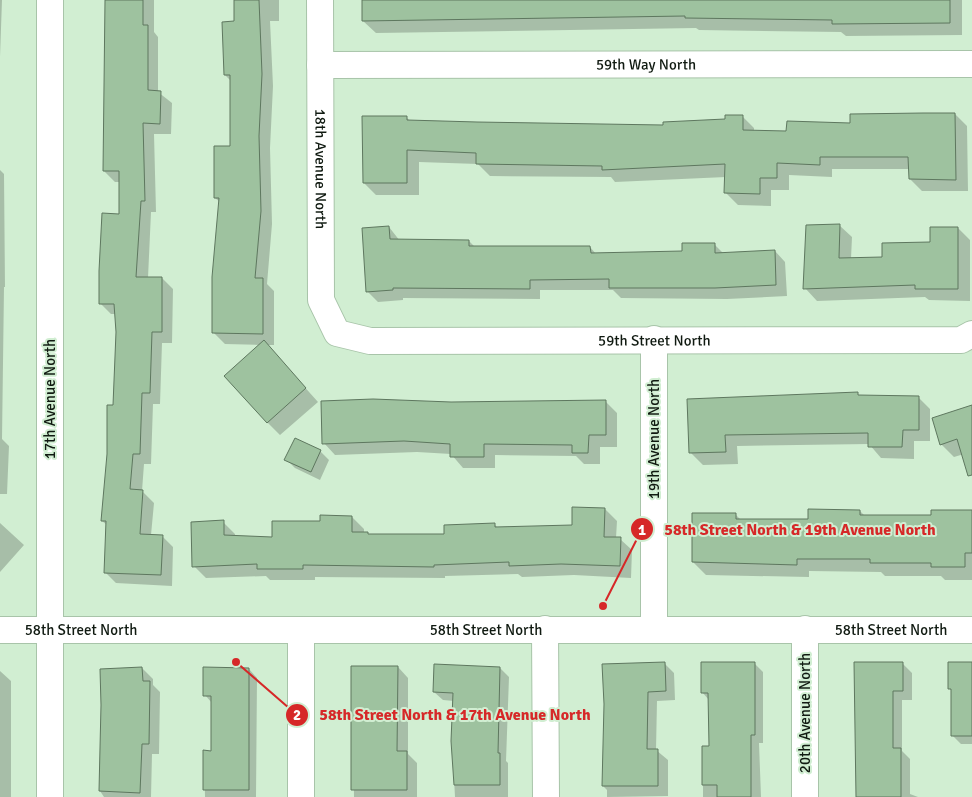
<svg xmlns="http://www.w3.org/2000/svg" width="972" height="797" font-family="Signika,sans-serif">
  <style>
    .shadow { fill: #0003 }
    .building { fill: #9ec29f; stroke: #5e775f }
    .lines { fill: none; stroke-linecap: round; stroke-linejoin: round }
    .minor-casing { stroke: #a8c4a9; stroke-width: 28 }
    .minor { stroke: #fff; stroke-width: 26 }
    .labels { text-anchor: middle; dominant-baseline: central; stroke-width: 4; stroke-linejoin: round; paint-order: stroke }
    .street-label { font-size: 15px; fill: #101a11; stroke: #d1eed2 }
    .leader { fill: none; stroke: #d62828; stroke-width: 2 }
    .callout-dot { fill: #d62828; stroke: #d1eed2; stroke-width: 2 }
    .mark-label { font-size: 15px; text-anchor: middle; font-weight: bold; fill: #fff }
    .callout-label { font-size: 16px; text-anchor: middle; font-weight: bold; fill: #d62828; stroke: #d1eed2; stroke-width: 4; stroke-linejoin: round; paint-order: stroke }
  </style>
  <rect width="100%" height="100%" fill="#d1eed2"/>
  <path class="shadow" d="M0,0H2L0,57Z
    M106,0H154V32L158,37V92L172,103L171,134H154L156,212H151L148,278H162L173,289L172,343H162L160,404H153L151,464H144L142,491L154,503L151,535L162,536L173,547L172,586L116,583L105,572L107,525L102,521L115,406L117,332L116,314H111L100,303L121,215L120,182H115L104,171Z
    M235,0H279V21H270L273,86L270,148L272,224L267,284L274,291V345H267L318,402L280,435L267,422L261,345L225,344L214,333L220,202L215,198L231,147V81L225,75L235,22Z
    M363,0H962V35L846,36L841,32L699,30L696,28L376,33L363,21Z
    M955,114L967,126L968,191H922L910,179V169H832V177L789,175V190H771V206L738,205L726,193V177L615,182L611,177L490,176L478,164L419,162V195H376L364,183L406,117L410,121L664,127L726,120L742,116L754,128V132H788Z
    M0,170L4,174L5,287H4L2,439L9,446L7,494H0Z
    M839,225L852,237L851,259H883L931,244L958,228L970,240V301L929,300L925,297L817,301L805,288Z
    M389,227L400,241H469L475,247H590L596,254L683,252L715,245L724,254L775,251L785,262L787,296L727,299L621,298L613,290H540V299L403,298V300L378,302L367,291Z
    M857,394L860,396L918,397L930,409V441H914V459L881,458L869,444L737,446L738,464L703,465L691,453L689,400Z
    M605,401L617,413V447H600V464H584L576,456L495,455V468H463L451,454L417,452L335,455L324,443L451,403Z
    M972,407V462L964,454L954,457L941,444Z
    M295,440L320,451L329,460L320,480L295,468L286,459Z
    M605,509L617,521L616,538L620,539L632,550L631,578L574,575L522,577L518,574L445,576V578L315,577V580H270L266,576L206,578L194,566L223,522L235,534V537L274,538L321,523L352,517L364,529V534L370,535H445L494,524L498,528L573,527Z
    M860,511L865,516H932L972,511V580H945L941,576H885L881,572L809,571V577L706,575L693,562L735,514L742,521H809Z
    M0,523L24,545L0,572Z
    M664,663L674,673L675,700L657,701L656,750L668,760V796L607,797V790L603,786L605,704Z
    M754,663L763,672V743H759L761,797H703V747H710L709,700L702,692Z
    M902,663L912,673V700H902V751L910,759V794L918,797H857Z
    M972,663V744H961L952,735V691L949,688Z
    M352,667H398L408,678V754L417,763V797H354Z
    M142,668L153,679V685L160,692L159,754H152L151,797H104L100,791Z
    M500,668L509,677L506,761L508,763V797H455L452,741L454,701L443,700L434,692Z
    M249,669L257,678L256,797H205L204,752H212V703L205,695Z
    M0,671L11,681V797H0Z"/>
  <path class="building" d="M105,0H143V25H148V90L161,91L160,124L143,123L145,201H141L136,277H162V332H152L150,393H142L140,454H133L130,489L143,490L140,534L163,535L161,575L104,573L106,521H101L107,454V405H113L116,332L114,304H99V271L102,213L119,214V171H103Z
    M234,0H259L262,74L259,136L261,211L255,278H263V334L212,333V277L219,198H214V146H230V75H224L222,22L234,21Z
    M362,0H950V23L832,24V20L685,18V16L362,21Z
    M923,113H955L956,180L909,179L908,157H820V165L777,163V178H760V194L724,193L725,164L602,170V166L476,164V153L407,150V183H363L362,116H407V120L477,122L663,125V122L725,119V115H743V130L786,131L787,121L850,123V114Z
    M840,224L839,258L882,257V243L930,242V227H958V289H915V285L803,289L806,225Z
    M389,226L390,239L469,240V246H590L591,253L682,251V243H715V253L775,250L776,285L715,288H609V279L530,280V289L393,288V290L366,292L362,228Z
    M264,340L306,388L267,423L224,376Z
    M858,392V395L919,396V430H903L902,447H868V433L725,435L726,452L689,453L687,399Z
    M373,399L451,402L606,400V435H589L588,453H572V445L484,444V457H450V444L404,441L322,444L321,401Z
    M972,405V475L968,476L957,439L940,445L932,418Z
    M295,438L321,450L311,472L284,460Z
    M572,507L605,508L604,537H621L620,566L561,564L509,566V562L434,565V567L303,565V569H257V564L192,567L191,522L224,520V535L272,537V521H320V515L352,516V532H368V534H444V525L495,523V527L572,525Z
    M808,509L860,510V515H931V510H972V553H965V567H931V563H870V559H797V565L692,562V513H736V519H808Z
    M665,662L666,691L648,692L647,749H658V786H602L604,704L602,664Z
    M701,662H755V735H751V797H717V785H702V746H709L708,693H701Z
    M854,662H903V691H893V748H901V797H856Z
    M948,662H972V736H951V689H948Z
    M434,664L500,667L498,753H500V785H454L451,741L453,693L433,692Z
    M351,666H398L397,751H407V790H351Z
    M142,667L143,681H150L149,744H142L140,793L99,791L101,705L100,669Z
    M203,667L249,668V790H203V750L211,751V696H203Z"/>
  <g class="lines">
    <g class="minor-casing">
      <g id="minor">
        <path d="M50,0V797"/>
        <path id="s1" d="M320,0L321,300L337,333L370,341L961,340L972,334"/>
        <path id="s2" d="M320,65L972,64"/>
        <path d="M654,339V629"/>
        <path d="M545,629L546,797"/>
        <path d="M805,629V797"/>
        <path id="s3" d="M0,630H972"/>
        <path d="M301,630V797"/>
      </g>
    </g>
    <use href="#minor" class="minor"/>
  </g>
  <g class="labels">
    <g class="street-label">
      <text stroke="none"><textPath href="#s2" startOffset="326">59th Way North</textPath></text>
      <text stroke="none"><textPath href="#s1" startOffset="169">18th Avenue North</textPath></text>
      <text stroke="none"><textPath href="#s1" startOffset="655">59th Street North</textPath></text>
      <text transform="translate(50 399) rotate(-90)">17th Avenue North</text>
      <text transform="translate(654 439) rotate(-90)">19th Avenue North</text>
      <text stroke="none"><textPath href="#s3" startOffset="486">58th Street North</textPath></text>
      <text stroke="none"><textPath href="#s3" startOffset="81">58th Street North</textPath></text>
      <text stroke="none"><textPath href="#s3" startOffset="891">58th Street North</textPath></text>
      <text transform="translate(805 713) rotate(-90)">20th Avenue North</text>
    </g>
  </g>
  <path class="leader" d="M603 606L642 529M236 662L297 715"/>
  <g class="callout-dot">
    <circle cx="603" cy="606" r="5"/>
    <circle cx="236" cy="662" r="5"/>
    <circle cx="642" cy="529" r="12"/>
    <circle cx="297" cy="715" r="12"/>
  </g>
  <g class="mark-label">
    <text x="642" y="535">1</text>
    <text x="297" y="720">2</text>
  </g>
  <g class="callout-label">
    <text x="800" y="535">58th Street North &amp; 19th Avenue North</text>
    <text x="455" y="720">58th Street North &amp; 17th Avenue North</text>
  </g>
</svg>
